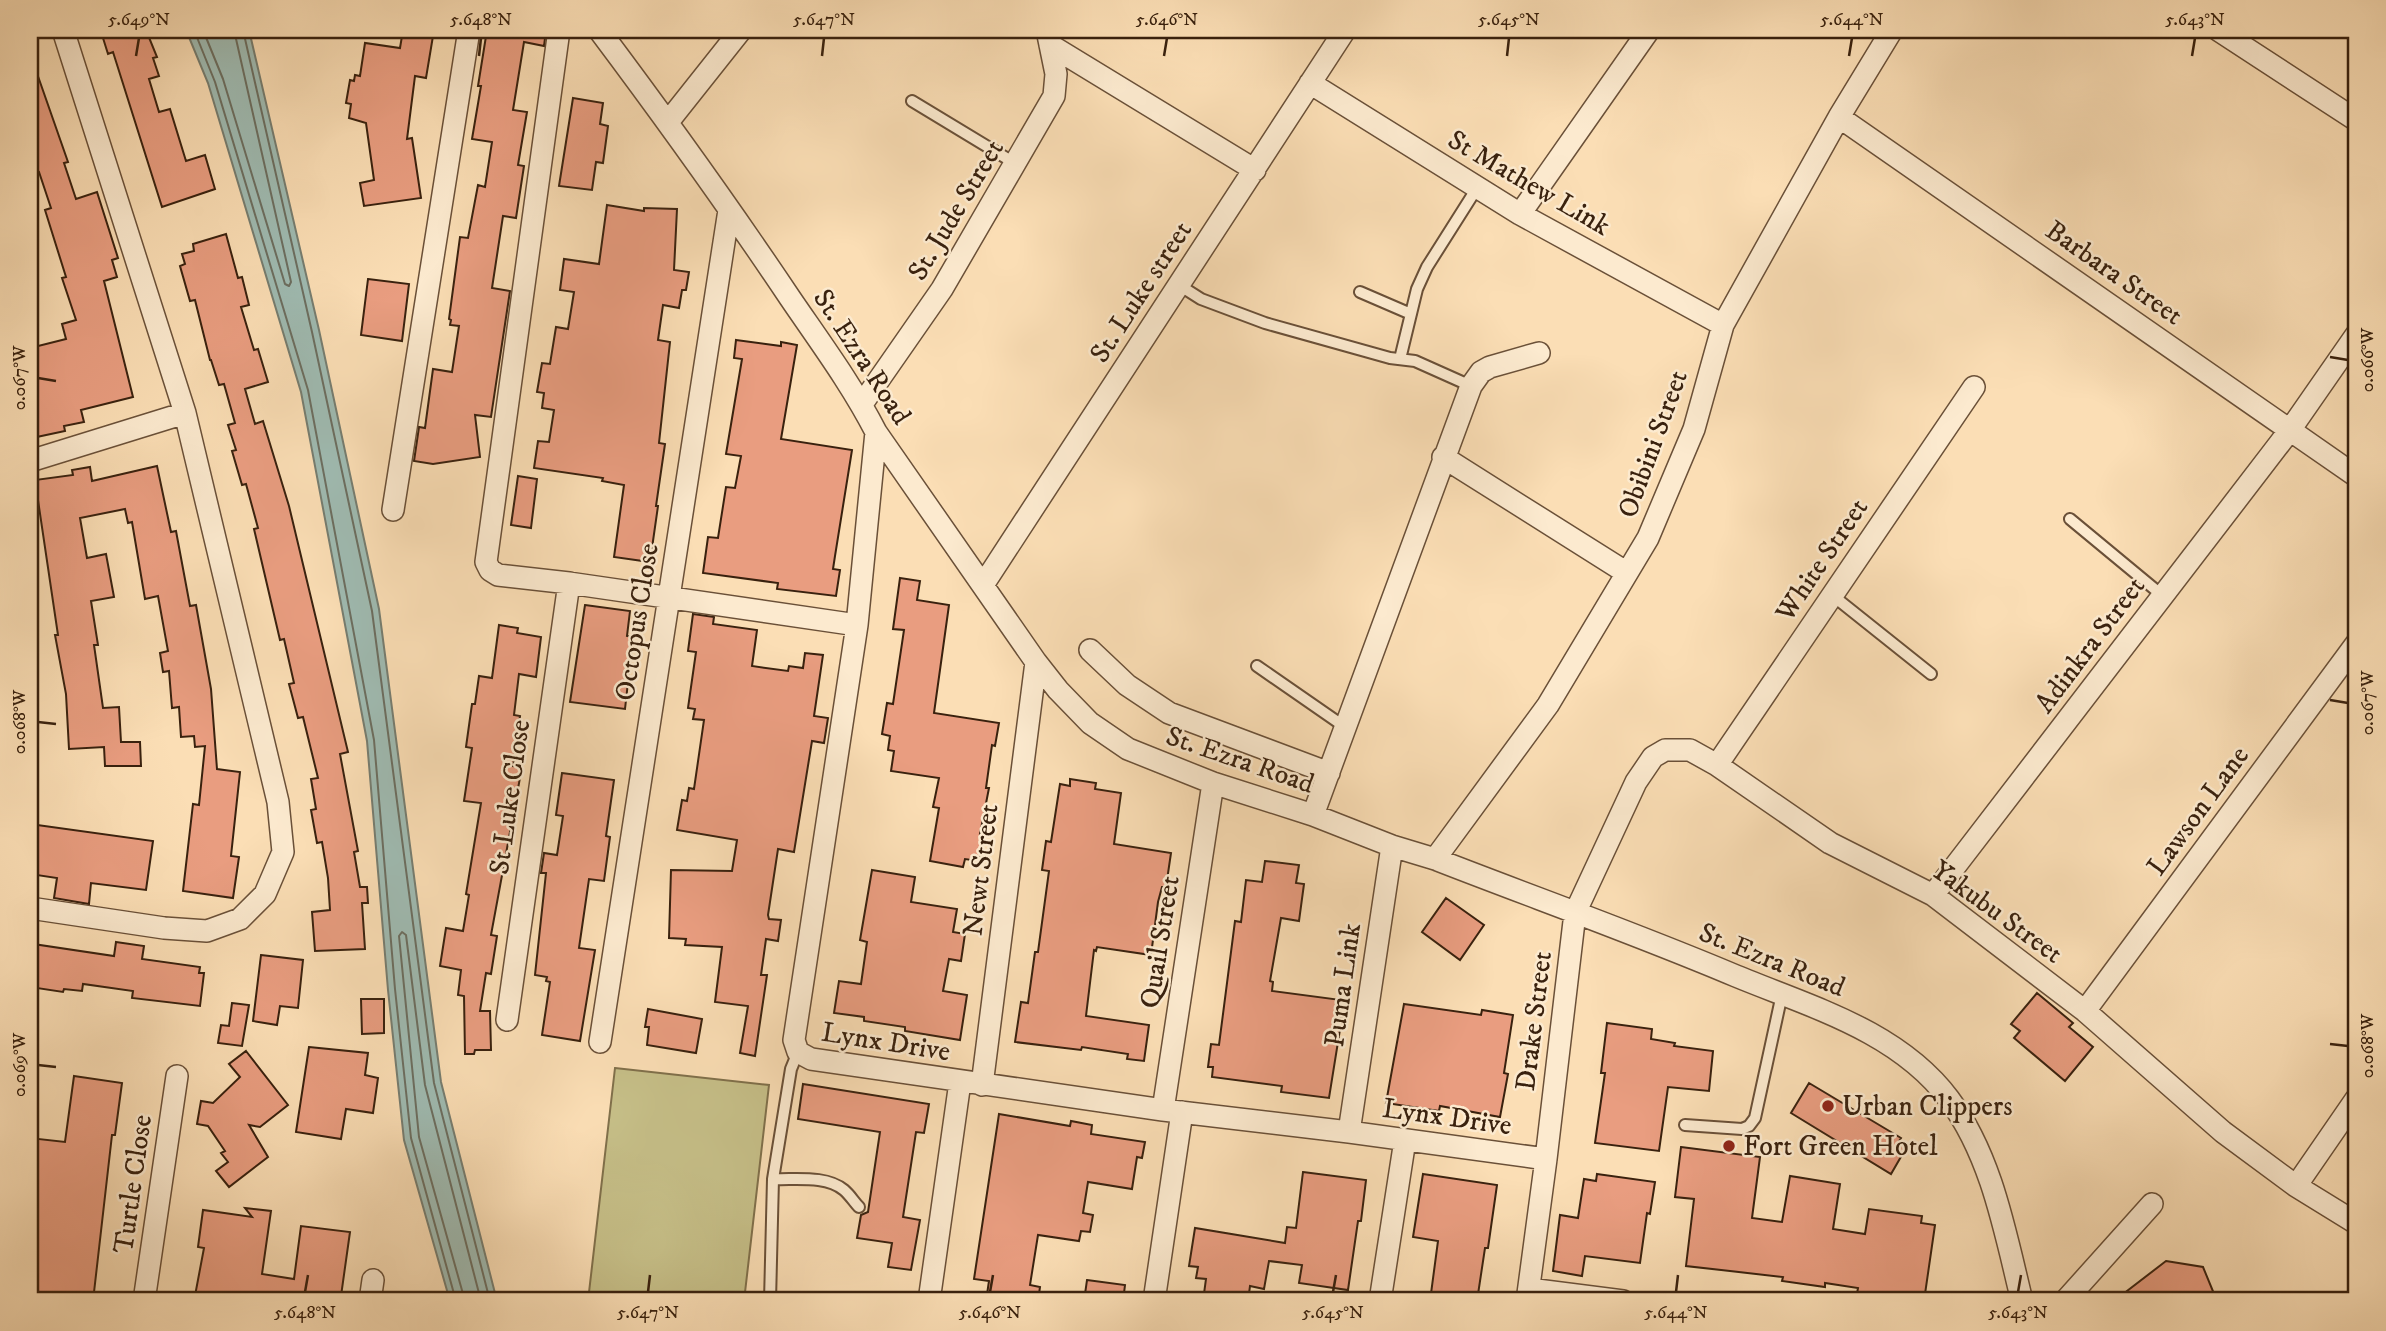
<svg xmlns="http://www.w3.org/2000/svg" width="2386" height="1331" font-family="'IM FELL DW Pica',serif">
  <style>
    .green { fill: #c6bf88; stroke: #80704b; stroke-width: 2 }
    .water { fill: #9fbbb2; stroke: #767d70; stroke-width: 2 }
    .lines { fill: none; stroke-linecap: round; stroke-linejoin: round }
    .shore { stroke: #6c6e60; stroke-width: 2 }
    .building { fill: #e99d80; stroke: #39210e; stroke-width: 2 }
    .lane-casing { stroke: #6a5038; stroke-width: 14 }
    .street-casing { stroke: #6a5038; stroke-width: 24 }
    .lane { stroke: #fceacf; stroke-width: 10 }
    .street { stroke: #fceacf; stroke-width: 21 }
    .ticks { fill: none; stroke: #39210e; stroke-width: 2.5 }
    .poi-dot { fill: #8f2418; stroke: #fceacf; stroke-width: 2.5 }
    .labels { text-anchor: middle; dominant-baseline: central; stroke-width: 5; stroke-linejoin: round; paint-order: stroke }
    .street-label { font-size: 28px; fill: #39210e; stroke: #fceacf }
    .poi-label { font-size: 28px; fill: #39210e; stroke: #fceacf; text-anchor: start }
    .neatline { fill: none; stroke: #39210e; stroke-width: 2.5 }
    .ticks-label { font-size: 18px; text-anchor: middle; fill: #39210e }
  </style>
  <rect width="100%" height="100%" fill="#fbdeb5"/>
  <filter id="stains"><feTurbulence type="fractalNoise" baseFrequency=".00286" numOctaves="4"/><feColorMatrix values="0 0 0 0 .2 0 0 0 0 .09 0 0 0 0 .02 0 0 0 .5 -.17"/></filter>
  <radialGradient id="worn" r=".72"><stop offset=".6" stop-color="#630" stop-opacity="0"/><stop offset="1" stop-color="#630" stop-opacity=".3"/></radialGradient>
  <path class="green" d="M615,1068L769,1085L744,1301H588Z"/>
  <path class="water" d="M186,30H249L319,330L379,609L441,1082L497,1301H450L404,1140L388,990L367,741L301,392L208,83Z"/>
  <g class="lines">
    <path class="shore" d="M194,30L215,82L308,390L374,740L395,989L411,1138L456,1301
      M203,30L223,79L285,284L289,286L291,282L234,30
      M243,30L312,332L372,611L434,1083L490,1301
      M465,1301L419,1137L399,936L402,932L406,935L425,1085L481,1301"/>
  </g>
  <path class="building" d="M108,30H146L157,57L153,58L159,76L149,79L159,112L170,109L186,161L205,155L215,189L162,207L113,52L108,54L103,38L110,36Z
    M403,30H434L426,78L415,76L407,139L412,138L421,198L364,206L360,183L374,180L366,123L349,118L351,104L346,103L350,80L354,81L355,75L360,76L365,43L400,48Z
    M487,30L503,33V30H546L544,46L524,42L513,110L527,112L518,165L524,166L516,218L503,216L492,288L510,291L491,417L475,415L480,457L433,464L414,461L419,427L425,428L433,369L452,372L459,326L450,325L451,320L449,319L460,237L468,238L478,185L485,187L492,142L472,139L481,86H478Z
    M30,62H33L68,162L64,163L76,199L97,192L118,258L112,260L117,277L104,281L133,397L81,410L84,422L64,426L65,431L32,438L30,428V348L66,339L62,324L76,320L62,278L66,277L45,210L51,208L39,172L33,174L30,164Z
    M573,98L603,103L600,124L608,126L603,163L596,162L592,190L559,186Z
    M607,205L644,211V208L677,209L674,270L689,272L686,290H682L679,308L663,305L658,340L670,342L659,443L665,444L656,506H658L650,562L614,557L624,485L602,481L603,478L534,468L538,441L549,442L554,410L542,408L544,393L537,392L542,363L550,364L556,327L568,329L574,292L560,290L564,259L599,264Z
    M226,234L238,278L242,277L249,305L241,307L254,350L258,349L268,382L245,389L255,424L263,421L289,506L348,752L340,754L358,851L354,852L360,887H367L368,903H362L365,949L315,951L312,912L330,910L328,878L322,842L317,843L311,810L316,809L311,779L318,778L303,717L298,718L289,684L294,683L284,639L280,640L258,546L254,529L258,528L246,484L242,485L232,451L236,450L228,425L235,423L224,384L219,385L211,360H210L195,300L190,301L180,266L185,264L182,254L194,251L193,244Z
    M368,279L409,284L402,341L361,335Z
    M736,340L781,346V342L797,345L781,439L852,450L835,556L833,569L840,570L836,596L777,589L778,583L703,573L708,537L718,538L726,487L735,488L741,456L726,454L742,359L734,358Z
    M157,466L171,532L176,531L190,606L196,605L211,689L217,769L240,772L231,856L239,857L233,898L183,891L193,804L199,805L205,746L195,747L194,736L181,737L179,707L172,708L169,671L163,672L160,653L168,651L158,596L145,599L132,522L128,523L125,509L80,518L87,558L106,554L114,597L91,601L98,645H94L103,708L119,707L121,742H140L141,766H105L104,747L69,749L66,694L55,635H58L35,480L73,475L72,470L90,467L92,481Z
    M518,476L537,479L531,528L511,525Z
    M900,578L920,581L917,600L949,605L934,713L999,723L995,746L992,745L986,788H989L980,834L984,835L979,861L965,859L963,867L930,861L939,808L933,807L939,778L891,771L894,751L888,750L890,736L882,734L887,703L893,704L904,630L893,629Z
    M585,605L630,611L627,636L633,637L625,709L570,702Z
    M693,614L714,617L713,624L757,630L752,666L788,671L789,666L803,668L805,653L823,655L814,716L828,718L824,743L812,741L794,852L778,849L768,915L769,919L781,920L778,941L766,939L761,975H767L755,1056L740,1053L748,1006L715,1002L722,947L685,945L686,939L669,938L671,870L732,871L737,840L677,830L682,800L687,801L689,788L694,789L704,720L693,719L695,709L688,708L696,652L688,651Z
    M499,625L518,628L517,633L541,637L536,677L519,674L514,715L520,716L513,766L522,767L491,935L497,936L491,974L486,973L480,1011H490L491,1050H475L474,1054H465L464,996L458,995L461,970L440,966L446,928L463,931L469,895L466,894L481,803L464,801L472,748L466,747L472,704H475L479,676L492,678Z
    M562,773L614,780L606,836L610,837L604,881L589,879L579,948L595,950L580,1041L542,1035L550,982L546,981L547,977L535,975L546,873H541L544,853L557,855L563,816L556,815Z
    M1070,779L1096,783L1095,789L1121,793L1114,844L1171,853L1166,887H1162L1158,902L1151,955L1097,947L1096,951L1094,950L1086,1016L1149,1025L1144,1061L1127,1059L1128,1054L1082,1047L1081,1050L1015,1042L1021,1002L1028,1003L1035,952H1038L1049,871L1042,870L1046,841L1051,842L1060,784L1070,786Z
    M30,824L153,841L146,890L91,883L89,904L54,898L57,878L30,874Z
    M1265,861L1299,865L1296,883L1304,884L1299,921L1281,918L1270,981L1273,982L1272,991L1341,1000L1339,1017H1342L1329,1098L1281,1092L1282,1086L1212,1077L1213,1067H1208L1211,1044L1219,1045L1235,921L1241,922L1246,880L1262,882Z
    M872,870L915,877L911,902L957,909L953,932L965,934L961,961L949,959L943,991L967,995L960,1040L905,1031V1027L864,1021V1017L834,1013L839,981L861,984L867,942L860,940Z
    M1446,898L1484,925L1460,960L1422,932Z
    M116,942L144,946L142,959L200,967L199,973H204L200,1006L132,998L133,991L83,984L82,991L64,989L63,992L30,987V949H33V944L114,956Z
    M261,955L303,960L298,1008L280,1006L277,1025L253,1021Z
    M2037,993L2073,1023L2069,1027L2093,1047L2065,1081L2014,1038L2020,1031L2011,1024Z
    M361,999H384V1033L362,1034Z
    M232,1003L249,1005L242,1046L218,1043L221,1025L229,1026Z
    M1404,1004L1481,1015L1482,1010L1513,1015L1504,1073L1508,1074L1500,1117L1440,1106L1439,1111L1386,1103Z
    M648,1009L702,1019L696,1053L647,1045L649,1027H645Z
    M1607,1023L1652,1029L1651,1039L1675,1043L1674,1046L1713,1051L1709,1091L1668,1087L1659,1151L1595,1143L1605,1073H1601Z
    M309,1047L368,1053L365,1075L378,1078L373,1113L346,1109L341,1139L296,1132Z
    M246,1051L288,1105L260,1127L249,1125L268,1157L229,1187L216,1171L228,1162L221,1153L225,1151L208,1126L197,1124L201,1101L213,1103L240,1077L229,1064Z
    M74,1076L122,1083L115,1135H112L93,1301H30V1240L33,1219H30V1138L65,1142Z
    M1809,1083L1901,1138L1898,1143L1906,1148L1891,1174L1791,1113Z
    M803,1084L929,1104L924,1133L916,1132L903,1217L920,1220L911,1270L888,1267L892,1243L857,1238L861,1215L868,1212L880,1132L798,1119Z
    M999,1114L1070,1126L1071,1121L1092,1125L1091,1134L1145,1142L1142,1158L1137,1157L1132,1189L1088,1182L1083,1213L1093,1215L1090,1232L1081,1231L1079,1241L1038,1235L1030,1285L1040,1287L1038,1301H986L989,1281L974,1279Z
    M1681,1147L1760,1157L1752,1218L1782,1222L1790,1176L1840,1184L1833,1229L1865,1234L1869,1209L1922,1216L1921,1223L1935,1225L1924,1301H1874L1856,1299L1858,1288L1825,1283V1287L1782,1281L1783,1277L1686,1266L1694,1199L1675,1197Z
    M1303,1172L1366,1180L1361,1221H1358L1348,1290L1299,1283L1302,1265L1269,1261L1264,1289L1250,1286L1248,1301H1203L1206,1279L1196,1278L1198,1267L1189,1266L1195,1228L1285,1243L1287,1227L1296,1228Z
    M1423,1174L1497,1185L1488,1248H1485L1477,1301H1430L1438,1241L1413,1237Z
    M1597,1174L1655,1182L1650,1214L1647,1213L1640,1263L1585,1256L1582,1276L1553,1271L1560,1215L1578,1218L1584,1179L1596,1181Z
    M245,1208L271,1211L262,1274L294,1279L301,1226L350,1232L341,1296L336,1295L335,1301H194L204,1248L198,1247L203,1210L252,1217Z
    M2166,1261L2203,1267L2217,1301H2114Z
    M1087,1280L1125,1285L1123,1301H1084Z"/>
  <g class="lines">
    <g class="lane-casing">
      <path id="lane" d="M912,101L1016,164
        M1179,285L1201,299L1265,323L1390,358L1415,361L1471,386
        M1360,292L1411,314
        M1400,359L1417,289L1427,267L1477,188
        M2070,519L2163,596
        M1832,595L1931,674
        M1257,666L1345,727
        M1685,1125L1742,1129L1749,1126L1755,1118L1782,994
        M773,1179C795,1180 826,1175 844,1190C850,1195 854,1202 859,1207
        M770,1301L773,1179L791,1069L798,1052"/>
    </g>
    <g class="street-casing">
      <path id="street" d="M559,30L486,562L490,570L498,575L569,583L857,625
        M599,30C665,118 729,207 790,298C820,342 852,385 876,432L1036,662L1058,690L1090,723L1128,749L1213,783L1313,815L1392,846L1435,859C1535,898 1637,934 1736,976C1811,1007 1898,1031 1949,1099C1992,1157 2005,1232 2022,1301
        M2218,30L2356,120
        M1050,45L1255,170
        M1310,83L1520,214L1723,325
        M1839,117L2356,476
        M668,122L741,30
        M1520,214L1649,30
        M862,404L942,289L1054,96L1056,74L1047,30
        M876,432L857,625L794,1040L798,1052L811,1059L1163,1110L1349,1132L1546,1159
        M1443,457L1627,573
        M30,461L185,413
        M393,510L469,30
        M983,585L1345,30
        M1090,650L1127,685L1169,713L1329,773
        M1717,765L1974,387
        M1313,815L1471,386L1481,372L1490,367L1539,353
        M1435,859L1548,705L1648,538L1694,429L1723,325L1839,117L1892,30
        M1933,895L2290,430L2356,335
        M30,908L164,928L207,931L240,919L265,894L283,852L278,802L185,413L63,30
        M2085,1011L2356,644
        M507,1020L569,583
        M600,1042L729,210
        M982,1085L1036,662
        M1163,1110L1213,783
        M1349,1132L1392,846
        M2296,1186L2356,1099
        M1529,1289L1623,1301
        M144,1301L177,1076
        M370,1301L373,1280
        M929,1301L960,1082
        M1154,1301L1182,1112
        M1380,1301L1405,1140
        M1527,1301L1546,1159L1575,913L1636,782L1653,757L1665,750H1690L1717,765L1830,843L1933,895L2085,1011L2223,1132L2296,1186L2356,1223
        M2065,1301L2152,1204"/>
    </g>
    <use href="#lane" class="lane"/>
    <use href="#street" class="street"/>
  </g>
  <path class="ticks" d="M136,56L139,38M479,56L481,38M822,56L824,38M1164,56L1167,38M1507,56L1509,38M1849,56L1852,38M2192,56L2195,38M2330,357L2348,360M38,378L56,381M2330,700L2348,703M38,722L56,724M2330,1044L2348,1046M38,1065L56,1067M305,1292L308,1275M648,1292L650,1275M990,1292L993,1275M1333,1292L1336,1275M1676,1292L1678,1275M2018,1292L2021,1275"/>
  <g class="poi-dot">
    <circle cx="1828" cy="1106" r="7"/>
    <circle cx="1729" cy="1146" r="7"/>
  </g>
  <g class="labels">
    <g class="street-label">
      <text transform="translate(1529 183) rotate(30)">St Mathew Link</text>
      <text transform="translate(956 210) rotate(-59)">St. Jude Street</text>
      <text transform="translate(2114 273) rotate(35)">Barbara Street</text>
      <text transform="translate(1141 292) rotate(-57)">St. Luke street</text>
      <text transform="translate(862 357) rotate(57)">St. Ezra Road</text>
      <text transform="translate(1653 444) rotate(-70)">Obibini Street</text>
      <text transform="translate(1822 560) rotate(-56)">White Street</text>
      <text transform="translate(637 622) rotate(-81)">Octopus Close</text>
      <text transform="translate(2090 645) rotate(-53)">Adinkra Street</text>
      <text transform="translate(1240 760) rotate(19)">St. Ezra Road</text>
      <text transform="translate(510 797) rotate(-82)">St Luke Close</text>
      <text transform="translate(2198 811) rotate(-54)">Lawson Lane</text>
      <text transform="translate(981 870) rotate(-83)">Newt Street</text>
      <text transform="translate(1997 912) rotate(36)">Yakubu Street</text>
      <text transform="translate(1160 942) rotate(-81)">Quail Street</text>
      <text transform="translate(1772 960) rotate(22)">St. Ezra Road</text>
      <text transform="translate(1343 985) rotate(-82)">Puma Link</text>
      <text transform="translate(1534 1021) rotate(-83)">Drake Street</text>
      <text transform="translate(886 1042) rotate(9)">Lynx Drive</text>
      <text transform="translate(1447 1117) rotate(8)">Lynx Drive</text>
      <text transform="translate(133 1184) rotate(-82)">Turtle Close</text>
    </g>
    <g class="poi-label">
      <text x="1842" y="1106">Urban Clippers</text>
      <text x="1743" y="1146">Fort Green Hotel</text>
    </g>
  </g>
  <rect width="2386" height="1331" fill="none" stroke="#fbdeb5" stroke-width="77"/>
  <rect x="38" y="38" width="2310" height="1254" class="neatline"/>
  <g class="ticks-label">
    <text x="139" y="25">5.649°N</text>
    <text x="481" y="25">5.648°N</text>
    <text x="824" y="25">5.647°N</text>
    <text x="1167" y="25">5.646°N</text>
    <text x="1509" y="25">5.645°N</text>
    <text x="1852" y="25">5.644°N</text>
    <text x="2195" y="25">5.643°N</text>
    <text transform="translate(2367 360) rotate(-90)" y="6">0.066°W</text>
    <text transform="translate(19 378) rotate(-90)" y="6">0.067°W</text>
    <text transform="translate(2367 703) rotate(-90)" y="6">0.067°W</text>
    <text transform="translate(19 722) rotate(-90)" y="6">0.068°W</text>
    <text transform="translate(2367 1046) rotate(-90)" y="6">0.068°W</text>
    <text transform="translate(19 1065) rotate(-90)" y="6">0.069°W</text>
    <text x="305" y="1318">5.648°N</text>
    <text x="648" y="1318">5.647°N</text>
    <text x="990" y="1318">5.646°N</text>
    <text x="1333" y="1318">5.645°N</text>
    <text x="1676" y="1318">5.644°N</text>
    <text x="2018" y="1318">5.643°N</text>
  </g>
  <rect width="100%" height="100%" filter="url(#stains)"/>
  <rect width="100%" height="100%" fill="url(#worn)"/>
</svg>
